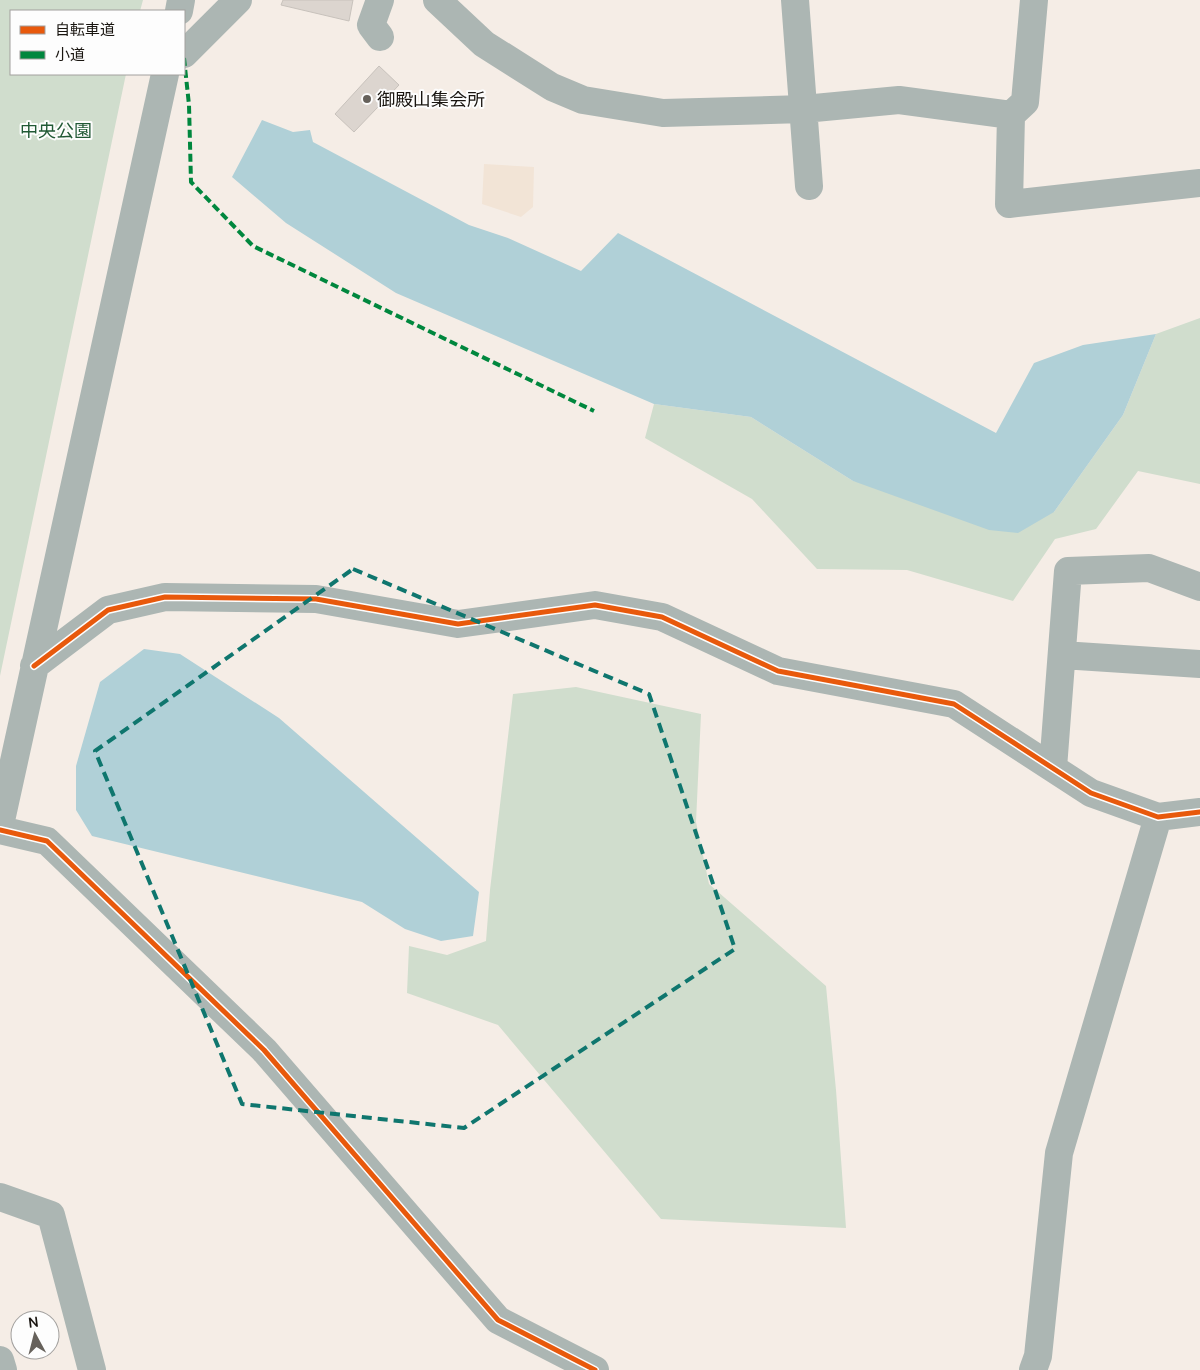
<svg xmlns="http://www.w3.org/2000/svg" width="1200" height="1370" font-family="Manrope,'Noto Sans JP',sans-serif">
  <style>
    .built { fill: #f2e4d6 }
    .green { fill: #d0ddcd }
    .water { fill: #b0d0d7 }
    .building { fill: #dcd5cf; stroke: #c8c2bc }
    .lines { fill: none; stroke-linecap: round; stroke-linejoin: round }
    .minor { stroke: #acb6b3; stroke-width: 28 }
    .quiet { stroke: #00873e; stroke-width: 4; stroke-dasharray: 8 4; stroke-linecap: butt }
    .cycleway-casing { stroke: #fdfdfd; stroke-width: 8 }
    .cycleway { stroke: #e8590c; stroke-width: 5 }
    .marked { fill: none; stroke: #0f766e; stroke-width: 4; stroke-dasharray: 10 6; stroke-linejoin: round }
    .poi-dot { fill: #66615b; stroke: #fdfdfd; stroke-width: 2 }
    .labels { text-anchor: middle; dominant-baseline: central; stroke-width: 4; stroke-linejoin: round; paint-order: stroke }
    .poi-label { font-size: 18px; fill: #191510; stroke: #fdfdfd; text-anchor: start }
    .park-label { font-size: 18px; fill: #215935; stroke: #fdfdfd }
  </style>
  <rect width="100%" height="100%" fill="#f5ede6"/>
  <path class="built" d="M484,164L534,167L533,207L521,217L482,204Z"/>
  <path class="green" d="M0,0H143L140,11H11V74H126L0,676Z
    M1200,318V484L1138,471L1096,529L1055,539L1013,601L907,570L817,569L752,499L645,438L654,404L751,417L853,481L1054,512L1123,415L1156,334Z
    M576,687L701,714L696,822L709,884L826,986L836,1090L846,1228L661,1219L498,1025L407,993L409,946L447,955L486,941L490,890L513,694Z"/>
  <path class="water" d="M262,120L293,132L310,130L313,142L469,225L508,238L581,271L618,233L996,433L1034,363L1083,345L1156,334L1123,415L1054,512L1018,533L989,530L853,481L751,417L654,404L396,293L286,223L232,177Z
    M144,649L180,654L279,718L479,892L473,936L441,941L405,929L362,902L92,836L76,810V766L100,682Z"/>
  <path class="building" d="M283,0H353L349,21L281,5Z
    M379,66L399,85L354,132L335,114Z"/>
  <g class="lines">
    <path class="minor" d="M380,0L371,25L380,37
      M437,0L484,44L552,87L583,100L663,113L804,109L899,100L1011,115L1025,102L1034,0
      M795,0L809,186
      M179,11L181,0
      M184,54L238,0
      M1011,115L1009,204L1200,183
      M1062,655L1200,664
      M34,666L108,610L165,597L316,599L458,624L595,605L662,617L778,671L954,704L1091,793L1158,817L1200,812
      M1053,768L1068,571L1149,568L1200,587
      M0,825L165,74
      M0,830L47,841L264,1050L498,1320L595,1370
      M0,1197L51,1215L92,1370
      M0,1360L3,1370
      M1033,1370L1038,1356L1059,1153L1158,817"/>
    <path class="quiet" d="M184,58L189,105L191,182L253,246L594,411"/>
    <g class="cycleway-casing">
      <path id="cycleway" d="M34,666L108,610L165,597L316,599L458,624L595,605L662,617L778,671L954,704L1091,793L1158,817L1200,812
        M0,830L47,841L264,1050L498,1320L595,1370"/>
    </g>
    <use href="#cycleway" class="cycleway"/>
  </g>
  <path class="marked" d="M353,569L649,694L735,949L464,1128L242,1104L95,751Z"/>
  <circle class="poi-dot" cx="367" cy="99" r="5"/>
  <g class="labels">
    <g class="poi-label">
      <text x="377" y="99">御殿山集会所</text>
    </g>
    <g class="park-label">
      <text x="56" y="130">中央公園</text>
    </g>
  </g>
  <rect x="10" y="10" width="175" height="65" fill="#fdfdfd" stroke="#a2a09e"/>
  <rect x="20" y="26" width="25" height="8" fill="#e8590c" stroke="#a2a09e"/>
  <text x="55" y="35" font-size="15" fill="#191510">自転車道</text>
  <rect x="20" y="51" width="25" height="8" fill="#00873e" stroke="#a2a09e"/>
  <text x="55" y="60" font-size="15" fill="#191510">小道</text>
  <g transform="translate(35 1335) rotate(353)"><circle r="24" fill="#fdfdfd" stroke="#a2a09e"/>
  <path d="M0-4L9 19L0 12L-9 19Z" fill="#66615b"/>
  <text y="-8" font-size="14" font-weight="bold" text-anchor="middle" fill="#191510">N</text>
  </g>
</svg>
